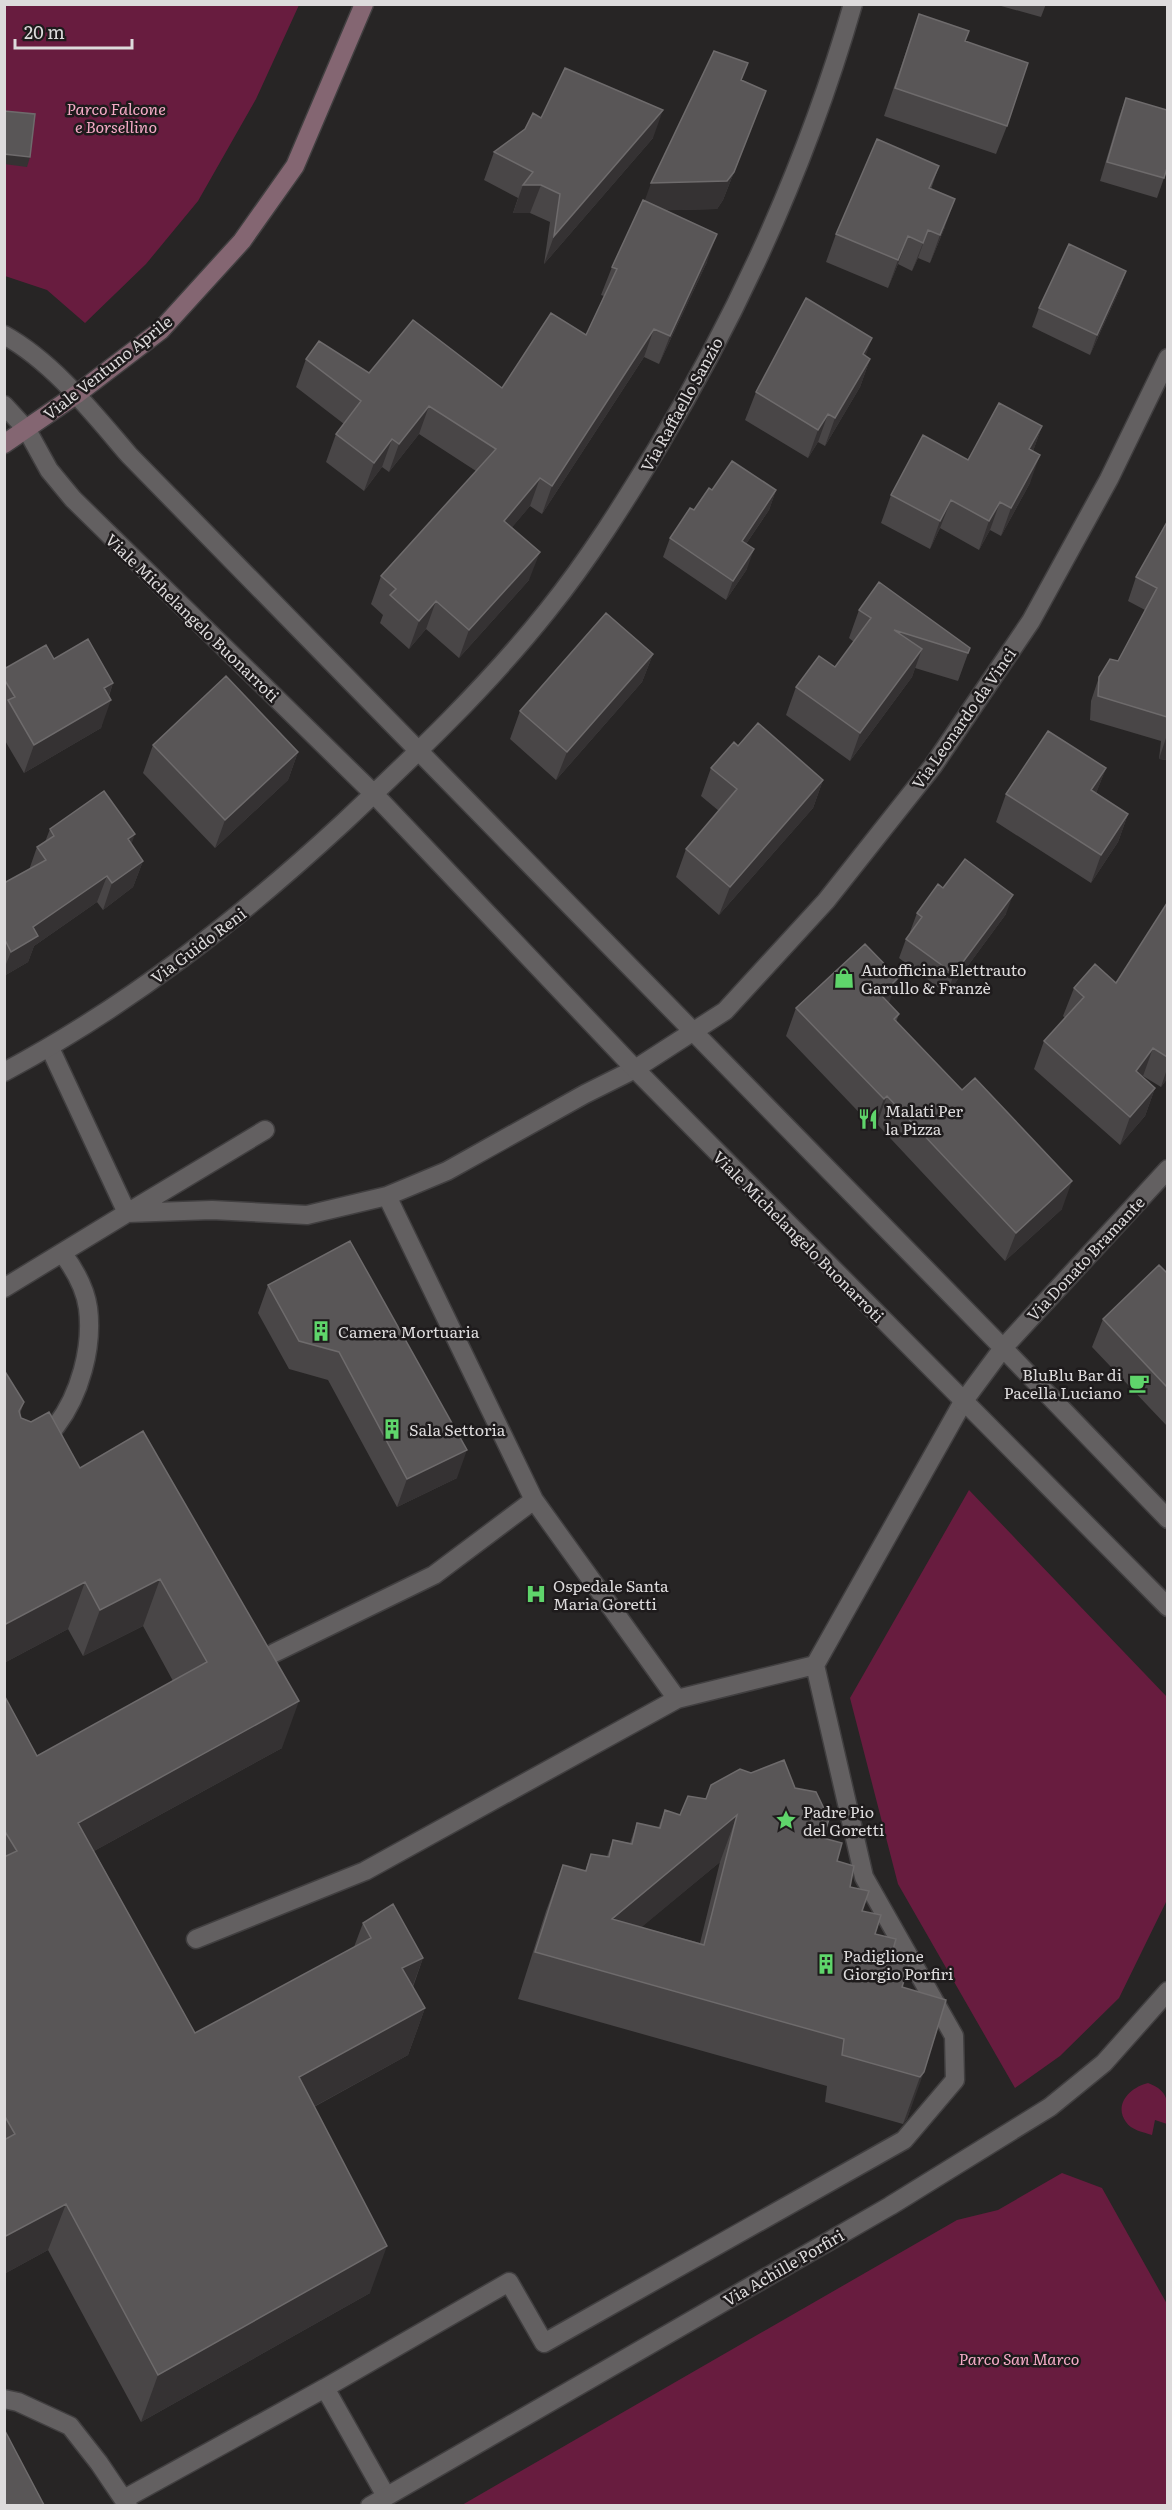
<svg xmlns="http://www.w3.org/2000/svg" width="1172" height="2510" font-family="Literata,serif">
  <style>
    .green { fill: #681c3f }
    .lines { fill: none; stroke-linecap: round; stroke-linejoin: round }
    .lane-casing { stroke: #413f40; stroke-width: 21 }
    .street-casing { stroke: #413f40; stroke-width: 21 }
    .secondary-casing { stroke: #413f40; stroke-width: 21 }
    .lane { stroke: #636061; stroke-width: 18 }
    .street { stroke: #636061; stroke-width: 18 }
    .secondary { stroke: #846672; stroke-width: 18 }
    .wall { fill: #494647; fill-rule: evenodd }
    .shaded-wall { fill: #353233 }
    .building { fill: #595657; stroke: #6e6b6c; stroke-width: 1.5; fill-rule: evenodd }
    .labels { text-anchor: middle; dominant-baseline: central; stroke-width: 5; stroke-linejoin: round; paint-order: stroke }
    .park-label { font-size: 16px; font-style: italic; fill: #f6abc7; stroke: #1e1b1c }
    .street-label { font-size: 16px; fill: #dddbdc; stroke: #1e1b1c }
    .poi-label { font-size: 16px; fill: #dddbdc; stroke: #1e1b1c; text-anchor: start }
  </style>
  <rect width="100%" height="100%" fill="#272525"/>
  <path class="green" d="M5,5H299L256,99L198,201L146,264L85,323L47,290L5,276Z
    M969,1490L1167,1697V1900L1119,1998L1060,2056L1015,2088L898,1884L850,1698Z
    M1148,2083C1170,2091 1168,2103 1167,2124L1155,2120L1152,2135C1143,2132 1131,2130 1126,2122C1113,2104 1131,2087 1148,2083Z
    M1062,2173L1102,2188L1167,2304V2505H462L957,2220L998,2210Z"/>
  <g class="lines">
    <g class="lane-casing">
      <path id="lane" d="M50,1048L127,1213L265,1130
        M387,1196L534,1500L677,1699L815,1665
        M4,1288L127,1213L212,1210L307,1215L387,1196L447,1171L585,1094L635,1069
        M38,1440C44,1436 52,1432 56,1426C80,1395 93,1347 88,1308C85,1287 75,1270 63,1254
        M274,1653L434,1575L534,1500
        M196,1939L365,1871L677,1699
        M4,2399L18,2402L70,2426L99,2463L128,2506
        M386,2496L325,2388L509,2282L544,2343L904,2140L955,2080L954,2036L864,1877L815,1665L963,1402
        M124,2499L325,2388"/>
    </g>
    <g class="street-casing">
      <path id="street" d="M4,335C53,362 93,413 129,455L1003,1348L1168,1519
        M4,405L27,430L49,470L73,499L374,794L635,1069L1168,1607
        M635,1069L725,1011L826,901L933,766L1031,621L1109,479L1168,358
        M4,1072C130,1005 239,919 343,823C414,756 487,687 548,610C589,559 624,503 658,447C741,308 808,160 853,4
        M963,1402L1003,1348L1168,1169
        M370,2506L890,2206L1050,2107L1104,2063L1168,1991"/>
    </g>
    <g class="secondary-casing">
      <path id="secondary" d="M4,444L77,394L161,330L242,241L295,166L364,4"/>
    </g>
    <use href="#lane" class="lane"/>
    <use href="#street" class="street"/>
    <use href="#secondary" class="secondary"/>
  </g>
  <path class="wall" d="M994,4H1046L1041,17Z
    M919,14L965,41L1007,126L996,154L884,116Z
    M742,80L766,91L723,200L717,209L667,210L707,262L659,364L644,357L542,514L530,506L512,527L529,580L459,658L426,629L409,649L380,623L383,615L371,604L381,576L476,471L419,434L389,472L382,467L364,491L326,462L336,434L344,424L296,387L306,359L369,373L502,388L586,335L604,296L601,295L612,267L645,200Z
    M1126,98L1164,178L1157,198L1100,181L1119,117Z
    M541,118L653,138L544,264L550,222L530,213H513L518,198L484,180L494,152Z
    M939,166L931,189L945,227L930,263L918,258L912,271L898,264L888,288L826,262L836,234Z
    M1126,271L1119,291L1090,355L1032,327L1039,308Z
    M870,359L860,387L825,446L818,442L808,458L745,420L756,392Z
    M1042,426L1033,451L1030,483L1001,536L990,530L979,550L940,528L930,549L881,523L891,495Z
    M712,490H776L769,510L746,544L747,569L726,600L663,557L670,538Z
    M1167,522V760L1159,759L1161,741L1090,720L1091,701L1099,677L1118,661L1145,610L1128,601L1136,577Z
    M859,610L970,648L958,681L915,668L912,677L850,761L786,715L796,687L835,667L854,642L849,638Z
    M653,654L642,682L556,780L510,739L520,711Z
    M54,659L113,683L109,696L101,728L24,773L4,739V669Z
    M153,745L298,752L288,780L215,848L143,773Z
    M738,746L823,780L813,808L719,915L676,877L686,849L719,811L701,796L711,768Z
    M1106,768L1096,793L1128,814L1118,842L1091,883L996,822L1006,794Z
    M50,829L132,845L143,861L133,887L103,910L97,902L34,946L28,962L4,976V883L29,870L37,847L45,842Z
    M943,888L1006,914L947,994L899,958L906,939L911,933L910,932L917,913Z
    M1167,903V1079L1161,1087L1143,1076V1077L1155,1088L1145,1116L1120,1145L1034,1069L1044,1041L1065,1018L1063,1016L1074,988L1116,983Z
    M889,1003L899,1014L896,1022L1062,1209L1005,1261L877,1124L873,1127L786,1036L796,1008Z
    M350,1241L457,1478L397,1507L328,1380L289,1369L258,1313L268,1285Z
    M1167,1273V1426L1092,1347L1103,1319Z
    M4,1370L24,1402L20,1414L21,1418L80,1468L282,1748L94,1851L195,2033L354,1947L363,1923L423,1958L413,1987L425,2008L408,2055L314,2107L370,2293L141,2422L48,2250L4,2274V1695L37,1756L173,1681L143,1626L83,1656L68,1629L4,1663Z
    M795,1788L850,1887L875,1934L890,1960L902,1987L946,2000L907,2119L903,2124L825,2102L827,2086L518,1999L546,1911L563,1865L585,1871L591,1854L607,1856L613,1840L630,1843L637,1823L658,1828L665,1810L680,1815L706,1799ZM720,1862L700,1943L641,1927Z"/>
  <path class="shaded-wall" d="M766,91L723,200L717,209L641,211L651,183Z
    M663,110L653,138L544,264L554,236Z
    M4,154L30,157L27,167L4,164Z
    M523,185H541L530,213H513Z
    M955,199L945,227L930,263L940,235Z
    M928,230L918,258L912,271L923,243Z
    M717,234L707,262L659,364L670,336Z
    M908,236L898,264L888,288L898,260Z
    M1126,271L1119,291L1090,355L1097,335Z
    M654,329L644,357L542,514L552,486Z
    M872,338L862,366L863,354Z
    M870,359L860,387L825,446L835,418Z
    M429,406L419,434L389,472L399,444Z
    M828,414L818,442L808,458L818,430Z
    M1042,426L1032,454L1029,449Z
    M392,439L382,467L364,491L374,463Z
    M1040,455L1030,483L1001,536L1011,508Z
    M540,478L530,506L494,549L504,521Z
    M776,490L769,510L735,560L742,541Z
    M951,500L940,528L930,549L940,521Z
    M1000,502L990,530L979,550L989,521Z
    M754,549L747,569L726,600L733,581Z
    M540,552L529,580L459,658L469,630Z
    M436,601L426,629L409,649L419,621Z
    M922,649L912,677L850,761L860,733Z
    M653,654L642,682L556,780L567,752Z
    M113,683L106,703L111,700L101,728L24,773L34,745L104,688Z
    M1167,735V760L1159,759Z
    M298,752L288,780L215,848L225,820Z
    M1106,768L1095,796L1091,790Z
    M823,780L813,808L719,915L730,887Z
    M1128,814L1118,842L1091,883L1101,855Z
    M135,834L126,860L128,839Z
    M143,861L133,887L103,910L112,883Z
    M107,876L97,902L34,946L28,962L4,976V969L11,952L33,927Z
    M1013,895L1006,914L947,994L954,974Z
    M898,978L888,1006L881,995Z
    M1153,1048L1143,1076L1126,1099L1136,1071Z
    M1167,1069V1079L1161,1087Z
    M1155,1088L1145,1116L1120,1145L1130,1117Z
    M887,1096L877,1124L873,1127L884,1099Z
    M1072,1181L1062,1209L1005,1261L1016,1233Z
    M467,1450L457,1478L397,1507L407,1479Z
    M160,1579L143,1626L83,1656L100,1610Z
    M85,1582L68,1629L4,1663V1625Z
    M299,1701L282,1748L61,1869L78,1823Z
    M737,1815L720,1862L595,1966L612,1919Z
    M423,1958L406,2004L402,1968Z
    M425,2008L408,2055L282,2124L299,2077Z
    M924,2072L907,2119L903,2124L920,2077Z
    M66,2204L48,2250L4,2274V2237Z
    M387,2246L370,2293L141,2422L158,2375Z"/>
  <path class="building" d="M919,14L969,31L965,41L1028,63L1007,126L895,88Z
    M714,51L748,63L741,80L766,91L734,172L727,181L651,183Z
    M565,68L663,110L554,236L560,194L541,185H523L533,172L494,152L525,129L533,113L541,118Z
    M1126,98L1167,110V168L1164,178L1107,162Z
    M4,111L35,114L30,157L4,154Z
    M877,139L939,166L929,188L955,199L940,235L928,230L923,243L908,236L898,260L836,234Z
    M643,200L717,234L670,336L654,329L552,486L540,478L504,521L540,552L469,630L436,601L419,621L390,595L396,589L381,576L496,449L429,406L399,444L392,439L374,463L336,434L361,401L306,359L319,341L369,373L413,320L502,388L551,313L586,335L617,269L612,267Z
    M1069,244L1126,271L1097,335L1039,308Z
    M806,298L872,338L863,354L870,359L835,418L828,414L818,430L756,392Z
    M999,403L1042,426L1029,449L1040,455L1011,508L1000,502L989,521L951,500L940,521L891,495L923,435L968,460Z
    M732,461L776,490L742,541L754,549L733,581L670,538L690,508L694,510L709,488L712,490Z
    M1167,522V717L1098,696L1099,677L1110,659L1118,661L1157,588L1136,577Z
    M879,582L970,648L968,653L894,630L922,649L860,733L796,687L819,656L835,667L871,618L859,610Z
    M606,613L653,654L567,752L520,711Z
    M88,639L113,683L104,688L111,700L34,745L8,700L15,697L4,679V669L46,645L54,659Z
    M226,676L298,752L225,820L153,745Z
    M758,723L823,780L730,887L686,849L737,789L711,768L734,742L738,746Z
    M1048,731L1106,768L1091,790L1128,814L1101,855L1006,794Z
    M104,791L135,834L128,839L143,861L112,883L107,876L33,927L38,936L11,952L6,942L4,943V883L46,860L37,847L54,836L50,829Z
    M965,859L1013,895L954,974L906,939L922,917L917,913L938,884L943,888Z
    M1167,903V1057L1153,1048L1136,1071L1155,1088L1130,1117L1044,1041L1084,997L1074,988L1095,964L1116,983Z
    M865,944L898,978L881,995L899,1014L894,1019L962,1090L975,1078L1072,1181L1016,1233L887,1096L884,1099L796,1008Z
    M350,1241L467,1450L407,1479L339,1352L299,1341L268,1285Z
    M1159,1265L1167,1273V1387L1103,1319Z
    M4,1370L24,1402L19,1411L21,1418L31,1422L49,1412L80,1468L143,1431L299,1701L78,1823L195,2033L371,1938L363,1923L393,1904L423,1958L402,1968L425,2008L299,2077L387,2246L158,2375L66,2204L4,2237V2140L15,2134L4,2115V1857L17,1851L4,1830V1695L37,1756L207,1662L160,1579L100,1610L85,1582L4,1625Z
    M784,1760L795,1788L816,1792L829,1819L823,1838L842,1843L837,1861L854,1866L850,1887L869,1891L862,1911L881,1915L875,1934L896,1939L890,1960L909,1965L902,1987L946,2000L924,2072L920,2077L842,2055L844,2039L535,1952L563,1865L586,1871L591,1854L609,1857L613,1840L632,1844L637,1823L660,1828L665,1810L680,1815L688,1796L706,1799L711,1785L740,1769L751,1773ZM737,1815L704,1945L612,1919Z
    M4,2429L44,2505H4Z"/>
  <defs>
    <g id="shop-bare" transform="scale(1.62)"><path d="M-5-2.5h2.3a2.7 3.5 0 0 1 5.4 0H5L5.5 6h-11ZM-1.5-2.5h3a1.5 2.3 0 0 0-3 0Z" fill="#5fd56b" stroke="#1e1b1c" stroke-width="2.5" paint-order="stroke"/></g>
    <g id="restaurant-bare" transform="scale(1.62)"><path d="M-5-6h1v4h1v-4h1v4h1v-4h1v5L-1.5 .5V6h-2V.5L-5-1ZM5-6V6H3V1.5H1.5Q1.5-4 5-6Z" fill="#5fd56b" stroke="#1e1b1c" stroke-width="2.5" paint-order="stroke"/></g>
    <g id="building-bare" transform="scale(1.62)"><path d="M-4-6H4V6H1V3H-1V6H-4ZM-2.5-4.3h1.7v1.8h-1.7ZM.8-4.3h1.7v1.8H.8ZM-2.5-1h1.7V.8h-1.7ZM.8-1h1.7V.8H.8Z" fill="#5fd56b" stroke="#1e1b1c" stroke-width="2.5" paint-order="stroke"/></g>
    <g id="cafe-bare" transform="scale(1.62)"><path d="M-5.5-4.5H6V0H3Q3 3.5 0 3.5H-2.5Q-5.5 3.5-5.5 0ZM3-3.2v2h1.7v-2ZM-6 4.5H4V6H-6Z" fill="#5fd56b" stroke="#1e1b1c" stroke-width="2.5" paint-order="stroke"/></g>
    <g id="hospital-bare" transform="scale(1.62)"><path d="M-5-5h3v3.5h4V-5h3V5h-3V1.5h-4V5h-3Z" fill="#5fd56b" stroke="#1e1b1c" stroke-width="2.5" paint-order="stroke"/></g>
    <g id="sight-bare" transform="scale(1.62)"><path d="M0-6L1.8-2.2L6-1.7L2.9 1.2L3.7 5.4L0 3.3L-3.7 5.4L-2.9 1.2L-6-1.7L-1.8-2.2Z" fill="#5fd56b" stroke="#1e1b1c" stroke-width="2.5" paint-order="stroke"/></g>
  </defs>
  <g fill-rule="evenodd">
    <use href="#shop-bare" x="844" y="978"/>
    <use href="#restaurant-bare" x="868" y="1119"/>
    <use href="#building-bare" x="321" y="1331"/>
    <use href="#cafe-bare" x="1139" y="1383"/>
    <use href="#building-bare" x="392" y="1429"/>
    <use href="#hospital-bare" x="536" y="1594"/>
    <use href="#sight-bare" x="786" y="1820"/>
    <use href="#building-bare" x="826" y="1964"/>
  </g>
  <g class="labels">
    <g class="park-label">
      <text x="116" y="108">Parco Falcone<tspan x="116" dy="18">e Borsellino</tspan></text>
      <text x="1019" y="2358">Parco San Marco</text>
    </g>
    <g class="street-label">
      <text transform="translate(107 367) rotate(-38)">Viale Ventuno Aprile</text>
      <text transform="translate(681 404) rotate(-61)">Via Raffaello Sanzio</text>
      <text transform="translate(193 617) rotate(44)">Viale Michelangelo Buonarroti</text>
      <text transform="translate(963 718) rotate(-55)">Via Leonardo da Vinci</text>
      <text transform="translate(198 945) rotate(-37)">Via Guido Reni</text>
      <text transform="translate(799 1236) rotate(45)">Viale Michelangelo Buonarroti</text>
      <text transform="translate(1085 1258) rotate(-47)">Via Donato Bramante</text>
      <text transform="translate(783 2267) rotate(-30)">Via Achille Porfiri</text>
    </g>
    <g class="poi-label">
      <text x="861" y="969">Autofficina Elettrauto<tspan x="861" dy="18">Garullo &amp; Franzè</tspan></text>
      <text x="885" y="1110">Malati Per<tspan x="885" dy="18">la Pizza</tspan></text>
      <text x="338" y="1331">Camera Mortuaria</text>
      <text x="1122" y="1374" text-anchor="end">BluBlu Bar di<tspan x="1122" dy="18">Pacella Luciano</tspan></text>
      <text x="409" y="1429">Sala Settoria</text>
      <text x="553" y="1585">Ospedale Santa<tspan x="553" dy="18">Maria Goretti</tspan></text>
      <text x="803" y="1811">Padre Pio<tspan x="803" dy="18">del Goretti</tspan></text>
      <text x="843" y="1955">Padiglione<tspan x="843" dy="18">Giorgio Porfiri</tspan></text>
    </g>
  </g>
  <rect width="1172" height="2510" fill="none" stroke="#dddbdc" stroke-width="12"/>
  <path d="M15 39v9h117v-9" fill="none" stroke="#dddbdc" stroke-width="3"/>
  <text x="24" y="39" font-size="18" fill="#dddbdc" stroke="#1e1b1c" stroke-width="4.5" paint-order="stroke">20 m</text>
</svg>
